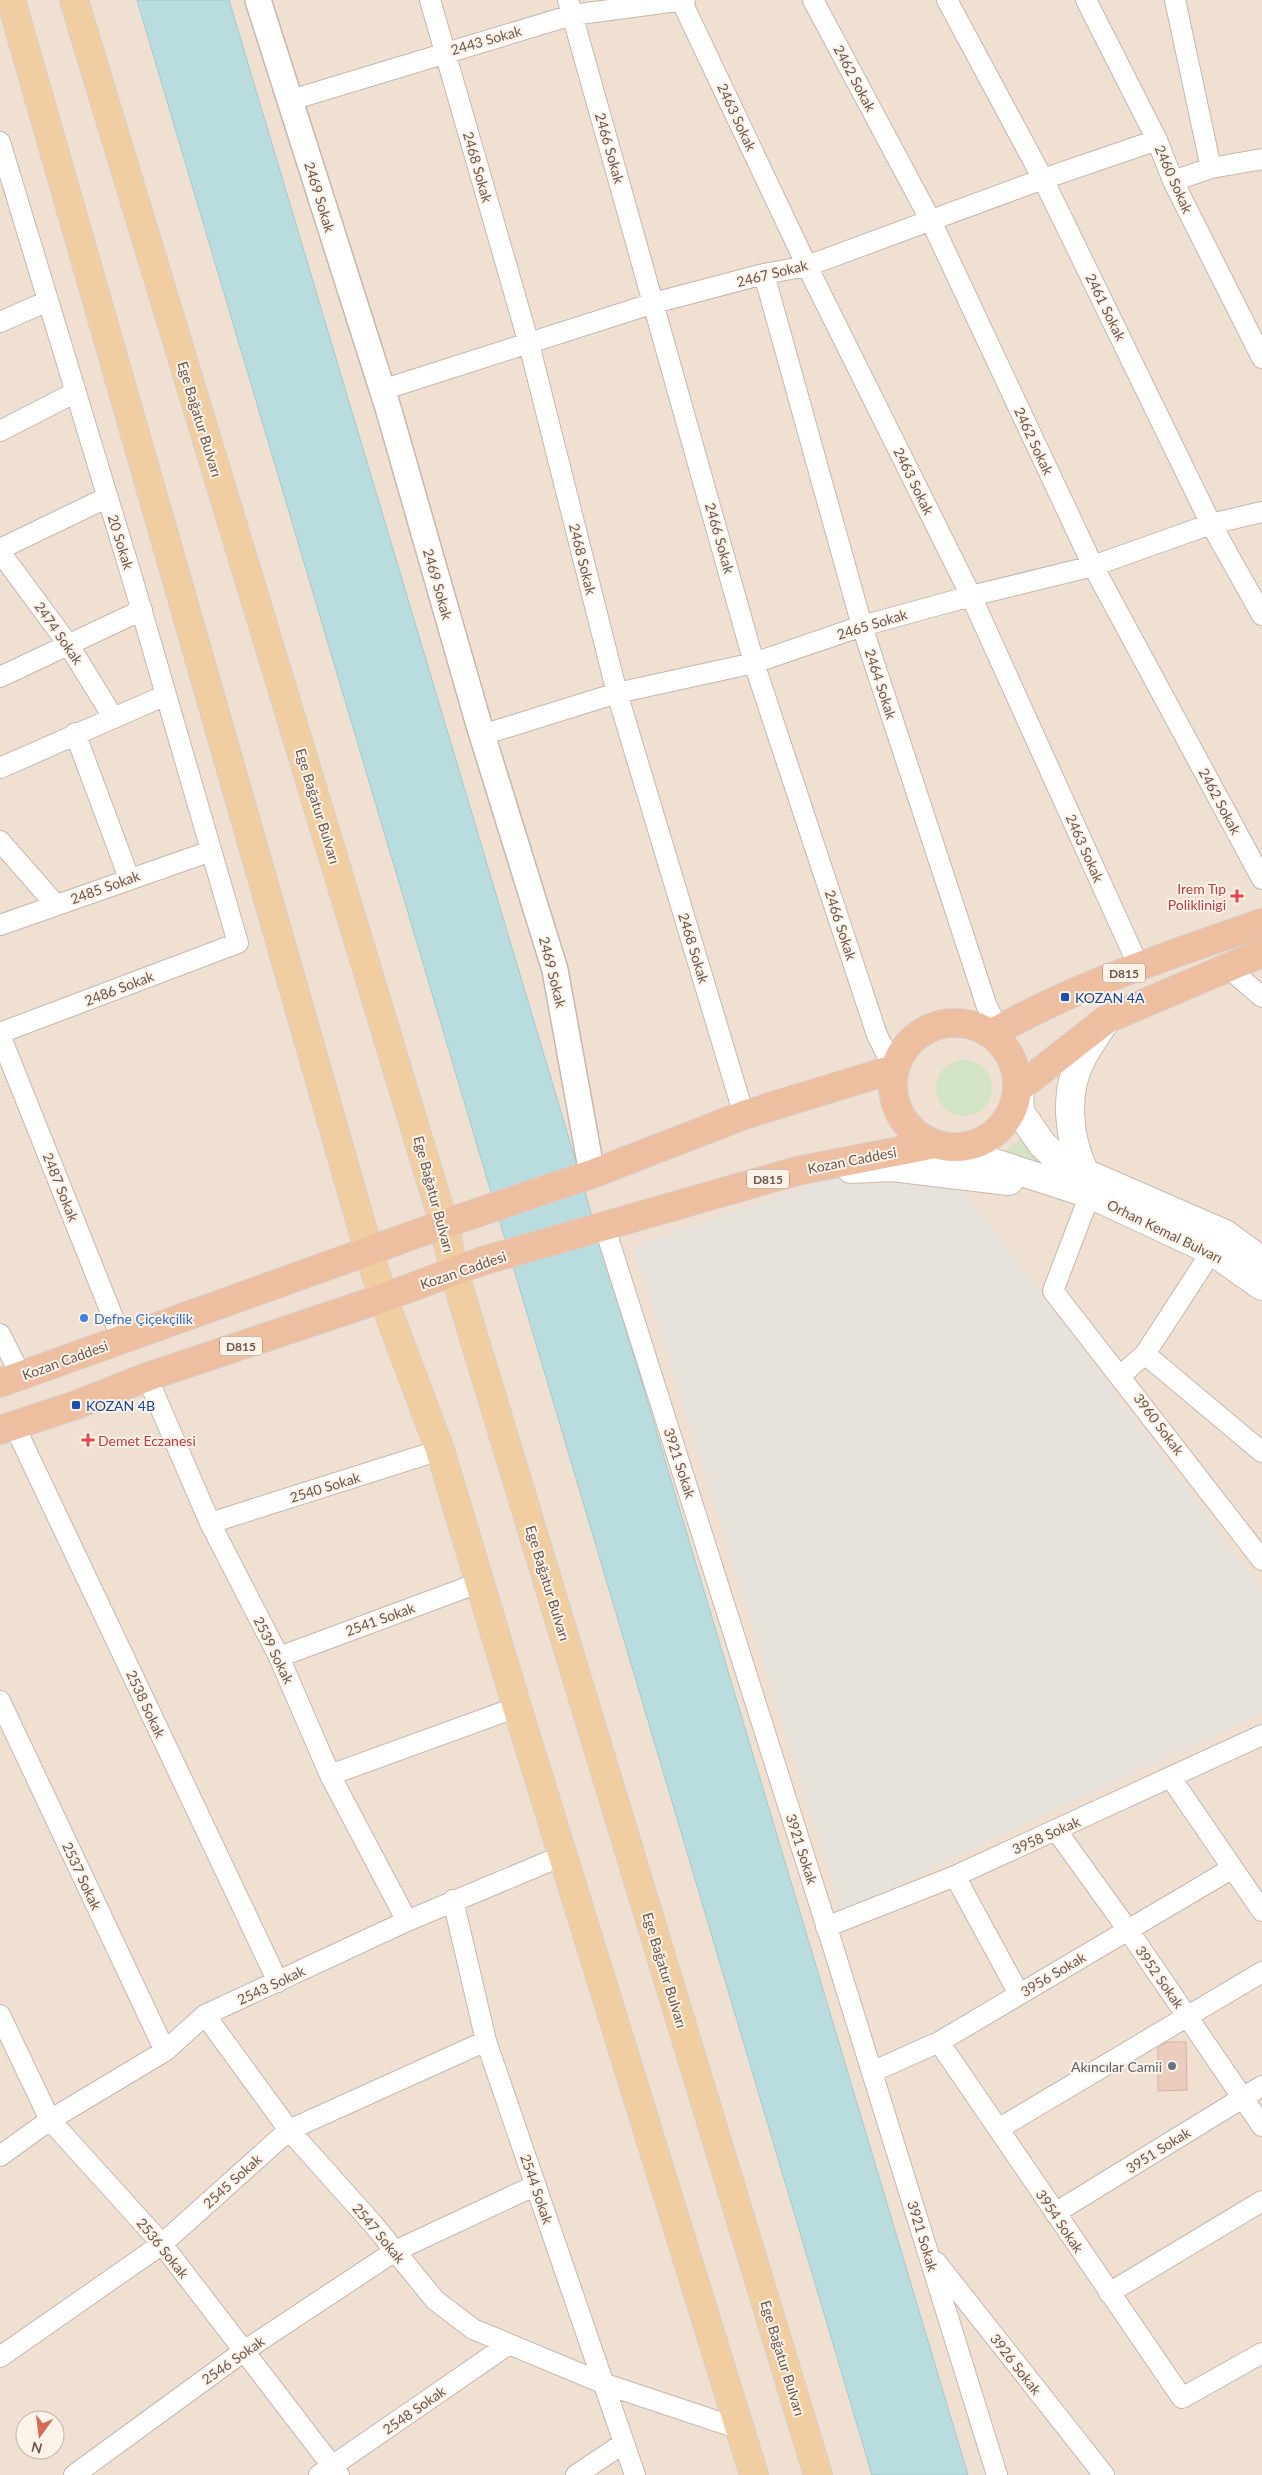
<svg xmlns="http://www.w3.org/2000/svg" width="1262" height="2475" font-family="Lato,sans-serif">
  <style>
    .residential { fill: #efe0d2; fill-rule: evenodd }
    .industrial { fill: #e8e2dd }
    .green { fill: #d2e4c3 }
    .water { fill: #b9dcdf; stroke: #a1cbd0 }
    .building { fill: #ebcdbd; stroke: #dbb3a0 }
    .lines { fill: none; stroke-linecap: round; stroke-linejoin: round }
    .minor-casing { stroke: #c8b6ab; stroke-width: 22 }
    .tertiary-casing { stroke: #c8b6ab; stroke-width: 28 }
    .secondary-casing { stroke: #cdb8ab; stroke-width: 30 }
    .primary-casing { stroke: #d6d0cd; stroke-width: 30 }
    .trunk-casing { stroke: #d6d0cd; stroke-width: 30 }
    .minor { stroke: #fff; stroke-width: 20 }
    .tertiary { stroke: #fff; stroke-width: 25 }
    .secondary { stroke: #fff; stroke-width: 28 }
    .primary { stroke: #f0cea2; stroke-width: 28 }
    .trunk { stroke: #eebea1; stroke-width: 28 }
    .health-dot { fill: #e0444e; stroke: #fcf3e8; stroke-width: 2 }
    .transit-dot { fill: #1a4fb4; stroke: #fcf3e8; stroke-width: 2 }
    .shop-dot { fill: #3f7fe0; stroke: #fcf3e8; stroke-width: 2 }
    .worship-dot { fill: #6b7280; stroke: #fcf3e8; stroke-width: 2 }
    .labels { text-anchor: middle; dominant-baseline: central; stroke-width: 4; stroke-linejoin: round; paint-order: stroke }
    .shield { fill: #fcf3e8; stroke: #98857b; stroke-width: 1 }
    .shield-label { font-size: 12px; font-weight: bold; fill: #6d564c }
    .street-label { font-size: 14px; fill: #6d564c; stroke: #fcf3e8 }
    .health-label { font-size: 14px; fill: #be3a42; stroke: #fcf3e8; text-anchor: end }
    .transit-label { font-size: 14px; fill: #164399; stroke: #fcf3e8; text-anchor: start }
    .shop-label { font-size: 14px; fill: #366cbe; stroke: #fcf3e8; text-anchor: start }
    .worship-label { font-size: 14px; fill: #5b616d; stroke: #fcf3e8; text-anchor: end }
  </style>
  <rect width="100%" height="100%" fill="#f9efe2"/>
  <path class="residential" d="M0,0H1262V2475H0ZM25,2420H55V2450H25Z"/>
  <path class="industrial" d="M848,1172L956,1180L1262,1590V1712L841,1911L634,1246Z"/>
  <path class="green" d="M936 1088a28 28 0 1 1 56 0a28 28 0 1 1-56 0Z
    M1027,1134L1065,1176L994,1160Z"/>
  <path class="water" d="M137,0H229L968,2475H872Z"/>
  <path class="building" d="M1167,2042H1186L1187,2090L1158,2091V2048Z"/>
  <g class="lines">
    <g class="minor-casing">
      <path id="minor" d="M430,0L529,344L617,693L744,1115
        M568,0L754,663L877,1035L894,1069
        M681,0L807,266L971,596L1139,967
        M813,0L931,221L1093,566L1262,879
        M947,0L1043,179L1211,524L1262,615
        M1086,0L1157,140L1173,181L1262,358
        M1175,0L1211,168
        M291,100L572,15L685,0
        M0,142L133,581L238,943L0,1033
        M1173,181L1211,168L1262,159
        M764,274L862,626L986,1004L998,1030
        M0,322L48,301
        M382,390L654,303L764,274L807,266L1043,179L1157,140
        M0,431L76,392
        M0,549L108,497
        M0,552L68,644L113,717
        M0,677L142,610
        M75,733L129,878
        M482,735L617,693L754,663L862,626L971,596L1093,566L1211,524L1262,512
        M0,768L166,695
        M0,841L56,905
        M0,925L211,851
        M1226,966L1262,997
        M0,1035L122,1340
        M1090,1194L1053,1291L1262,1560
        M604,1225L834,1950L997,2475
        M0,1334L21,1376
        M1145,1354L1262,1452
        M1121,1375L1145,1354L1212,1251
        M147,1377L210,1523L279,1657L330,1775L407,1921
        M14,1425L278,1982
        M210,1523L440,1450
        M279,1657L481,1582
        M0,1701L165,2051
        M330,1775L517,1707
        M1171,1778L1262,1911
        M1056,1830L1128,1930L1262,2126
        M955,1876L1019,1994
        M453,1900L486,2041L635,2475
        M826,1927L955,1876L1262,1735
        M0,2015L50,2120L162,2244L339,2475
        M205,2015L289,2130L373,2224L435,2300L473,2329L605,2384L740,2429
        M939,2042L1182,2398L1262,2353
        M872,2072L939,2042L1231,1869
        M998,2129L1262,1972
        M0,2156L50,2120L165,2051L205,2015L407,1921L564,1855
        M1055,2213L1262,2086
        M936,2262L1104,2475
        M1109,2293L1262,2201
        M0,2357L162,2244L289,2130L486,2041
        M74,2475L244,2351L395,2251L536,2185
        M319,2475L509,2344
        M576,2475L624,2443"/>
    </g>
    <g class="tertiary-casing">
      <path id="tertiary" d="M258,0L389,411L479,725L555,970L592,1174"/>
    </g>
    <g class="secondary-casing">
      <path id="secondary" d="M1019,1088L1020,1112L1042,1144L1062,1163L1225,1234L1262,1261
        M935,1144L1090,1194L1212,1251L1262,1286
        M851,1169L892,1167L1009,1181
        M1085,1173C1068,1139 1063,1091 1083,1056C1089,1045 1097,1034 1104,1023"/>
    </g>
    <g class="primary-casing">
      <path id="primary" d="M11,0L369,1252L383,1298L440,1450L517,1707L754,2475
        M74,0L444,1224L454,1272L818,2475"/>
    </g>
    <g class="trunk-casing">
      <path id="trunk" d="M893 1085a62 62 0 1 1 124 0a62 62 0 1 1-124 0Z
        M991,1034C1076,985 1170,955 1262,923
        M1019,1088L1107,1019L1262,953
        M0,1383L444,1224L592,1174L744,1115L894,1069
        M0,1430L76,1405L147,1377L383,1298L482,1261L797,1171L935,1144"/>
    </g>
    <use href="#minor" class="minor"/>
    <use href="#tertiary" class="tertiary"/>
    <use href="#secondary" class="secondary"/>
    <use href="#primary" class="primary"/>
    <use href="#trunk" class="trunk"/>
  </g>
  <g class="health-dot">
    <path d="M1234.5 888.5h5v5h5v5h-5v5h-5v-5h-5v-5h5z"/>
    <path d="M85.5 1432.5h5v5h5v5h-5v5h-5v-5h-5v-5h5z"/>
  </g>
  <g class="transit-dot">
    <rect x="1060" y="992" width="10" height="10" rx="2.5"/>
    <rect x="71" y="1400" width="10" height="10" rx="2.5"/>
  </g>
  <circle class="shop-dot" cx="84" cy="1318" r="5"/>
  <circle class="worship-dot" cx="1172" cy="2066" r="5"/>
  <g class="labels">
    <g class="shield">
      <rect x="1103" y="963.5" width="42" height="19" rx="4"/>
      <rect x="747" y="1169.5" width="42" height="19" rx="4"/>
      <rect x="220" y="1336.5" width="42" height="19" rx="4"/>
    </g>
    <g class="shield-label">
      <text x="1124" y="973">D815</text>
      <text x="768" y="1179">D815</text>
      <text x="241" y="1346">D815</text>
    </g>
    <g class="street-label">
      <text transform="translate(486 40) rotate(-16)">2443 Sokak</text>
      <text transform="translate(855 78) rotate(62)">2462 Sokak</text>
      <text transform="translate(737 117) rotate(65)">2463 Sokak</text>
      <text transform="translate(610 148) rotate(74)">2466 Sokak</text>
      <text transform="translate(478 167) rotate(74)">2468 Sokak</text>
      <text transform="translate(1174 179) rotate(66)">2460 Sokak</text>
      <text transform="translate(320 197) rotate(73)">2469 Sokak</text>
      <text transform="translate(772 273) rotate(-14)">2467 Sokak</text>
      <text transform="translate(1106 307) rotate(64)">2461 Sokak</text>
      <text transform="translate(200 419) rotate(73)">Ege Bağatur Bulvarı</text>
      <text transform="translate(1034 441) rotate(65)">2462 Sokak</text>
      <text transform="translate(914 481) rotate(64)">2463 Sokak</text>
      <text transform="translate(720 538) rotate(74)">2466 Sokak</text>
      <text transform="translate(121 542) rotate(73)">20 Sokak</text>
      <text transform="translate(583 559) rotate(76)">2468 Sokak</text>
      <text transform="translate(438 584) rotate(74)">2469 Sokak</text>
      <text transform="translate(872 624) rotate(-17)">2465 Sokak</text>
      <text transform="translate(59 633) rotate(55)">2474 Sokak</text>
      <text transform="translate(881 684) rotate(72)">2464 Sokak</text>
      <text transform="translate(1220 801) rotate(62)">2462 Sokak</text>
      <text transform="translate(318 806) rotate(73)">Ege Bağatur Bulvarı</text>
      <text transform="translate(1085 848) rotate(66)">2463 Sokak</text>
      <text transform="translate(105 887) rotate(-20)">2485 Sokak</text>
      <text transform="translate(841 925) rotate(72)">2466 Sokak</text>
      <text transform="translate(694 948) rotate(73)">2468 Sokak</text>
      <text transform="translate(553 972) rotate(76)">2469 Sokak</text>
      <text transform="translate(119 988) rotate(-21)">2486 Sokak</text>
      <text transform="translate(852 1160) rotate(-11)">Kozan Caddesi</text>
      <text transform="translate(61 1187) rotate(68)">2487 Sokak</text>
      <text transform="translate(434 1194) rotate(75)">Ege Bağatur Bulvarı</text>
      <text transform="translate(1165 1231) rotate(26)">Orhan Kemal Bulvarı</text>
      <text transform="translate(463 1270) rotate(-19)">Kozan Caddesi</text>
      <text transform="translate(65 1360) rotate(-20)">Kozan Caddesi</text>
      <text transform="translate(1159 1424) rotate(53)">3960 Sokak</text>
      <text transform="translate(680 1463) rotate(72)">3921 Sokak</text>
      <text transform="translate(325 1487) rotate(-17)">2540 Sokak</text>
      <text transform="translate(548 1583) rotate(73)">Ege Bağatur Bulvarı</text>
      <text transform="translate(380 1619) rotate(-20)">2541 Sokak</text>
      <text transform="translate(274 1650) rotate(64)">2539 Sokak</text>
      <text transform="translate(146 1704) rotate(65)">2538 Sokak</text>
      <text transform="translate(1046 1835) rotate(-24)">3958 Sokak</text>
      <text transform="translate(802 1849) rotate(72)">3921 Sokak</text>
      <text transform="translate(82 1876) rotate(65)">2537 Sokak</text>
      <text transform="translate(665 1970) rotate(73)">Ege Bağatur Bulvarı</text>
      <text transform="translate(1053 1974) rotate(-31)">3956 Sokak</text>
      <text transform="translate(1160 1977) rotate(55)">3952 Sokak</text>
      <text transform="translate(271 1985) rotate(-25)">2543 Sokak</text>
      <text transform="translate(1158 2150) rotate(-32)">3951 Sokak</text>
      <text transform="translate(232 2181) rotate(-42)">2545 Sokak</text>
      <text transform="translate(537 2189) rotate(71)">2544 Sokak</text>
      <text transform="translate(1060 2221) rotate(56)">3954 Sokak</text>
      <text transform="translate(379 2233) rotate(50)">2547 Sokak</text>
      <text transform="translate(923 2236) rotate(73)">3921 Sokak</text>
      <text transform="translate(163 2248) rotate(51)">2536 Sokak</text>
      <text transform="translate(783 2358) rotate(73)">Ege Bağatur Bulvarı</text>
      <text transform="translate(233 2360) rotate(-35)">2546 Sokak</text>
      <text transform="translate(1016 2364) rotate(52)">3926 Sokak</text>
      <text transform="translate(414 2410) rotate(-35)">2548 Sokak</text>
    </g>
    <g class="health-label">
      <text x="1226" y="888">Irem Tıp<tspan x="1226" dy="16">Poliklinigi</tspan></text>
      <text x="98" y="1440" text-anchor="start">Demet Eczanesi</text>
    </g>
    <g class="transit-label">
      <text x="1075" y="997">KOZAN 4A</text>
      <text x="86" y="1405">KOZAN 4B</text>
    </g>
    <g class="shop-label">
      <text x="94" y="1318">Defne Çiçekçilik</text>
    </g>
    <g class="worship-label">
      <text x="1162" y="2066">Akıncılar Camii</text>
    </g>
  </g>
  <g transform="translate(40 2435) rotate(194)"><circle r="24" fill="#fcf3e8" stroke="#c3b4aa"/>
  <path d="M0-4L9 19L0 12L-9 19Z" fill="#d56a55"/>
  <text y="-8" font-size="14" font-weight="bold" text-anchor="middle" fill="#6d564c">N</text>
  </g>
</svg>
